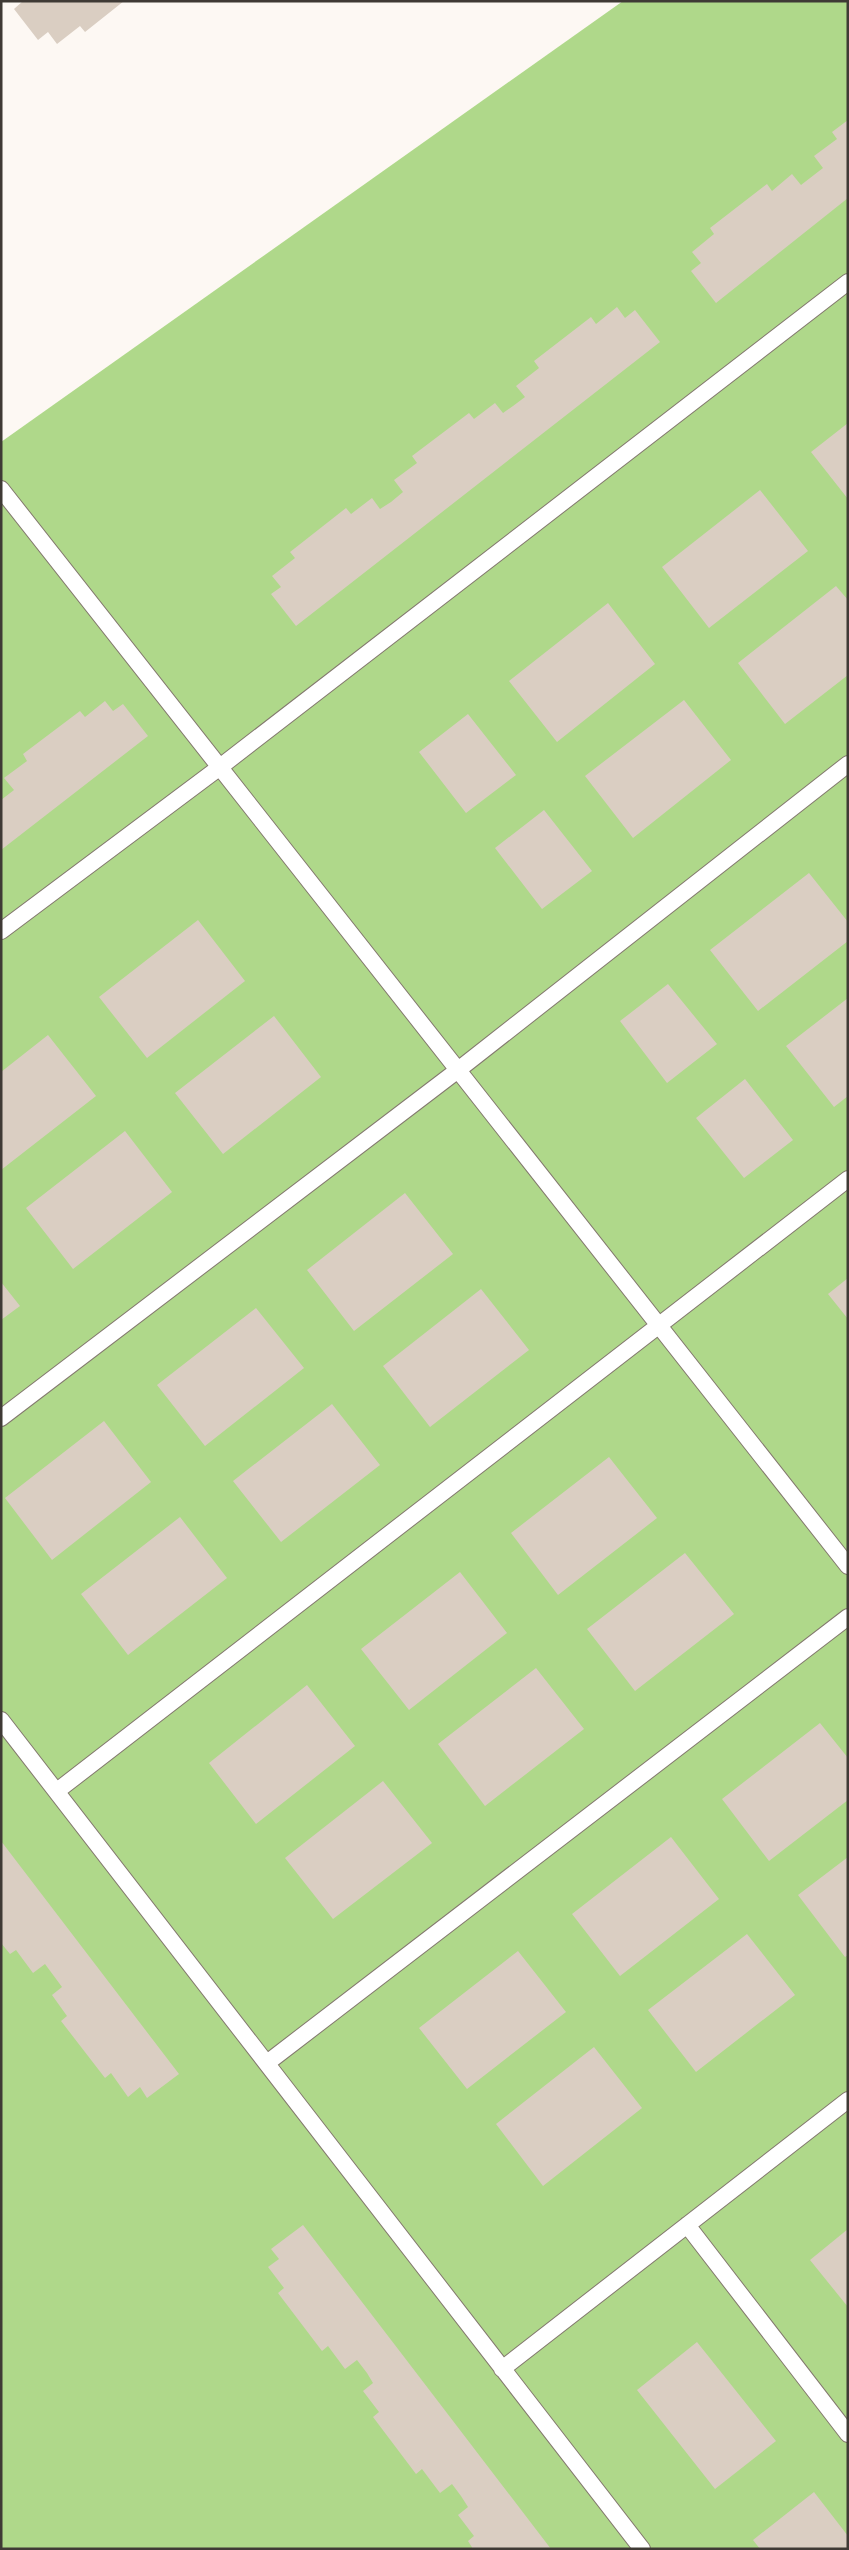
<svg xmlns="http://www.w3.org/2000/svg" width="849" height="2550" font-family="'Nunito Sans',sans-serif">
  <style>
    .green { fill: #afd88a }
    .building { fill: #dacec2 }
    .lines { fill: none; stroke-linecap: round; stroke-linejoin: round }
    .lane-casing { stroke: #83796e; stroke-width: 18 }
    .lane { stroke: #fff; stroke-width: 16 }
  </style>
  <rect width="100%" height="100%" fill="#fdf8f3"/>
  <path class="green" d="M623,1H848V2549H1V442Z"/>
  <path class="building" d="M23,1H124L85,32L80,26L57,44L48,32L38,40L14,9Z
    M848,120V198L716,303L691,271L701,263L692,252L714,234L710,228L767,184L772,191L792,174L801,185L823,168L814,156L837,139L832,132Z
    M617,307L625,318L635,310L660,342L296,626L271,594L281,587L272,576L295,558L290,552L346,508L351,514L372,498L380,509L391,502L403,492L394,480L417,463L412,456L469,413L474,419L495,403L503,413L513,406L525,397L516,386L539,368L534,361L591,317L596,324Z
    M848,423V499L811,452Z
    M760,490L808,551L709,628L662,567Z
    M836,586L848,600V675L785,724L738,663Z
    M608,603L655,664L557,742L509,681Z
    M684,700L731,760L633,838L585,776Z
    M105,701L113,711L123,704L148,736L1,850V800L14,790L4,778L27,761L23,754L80,711L85,717Z
    M468,714L516,775L466,813L419,752Z
    M544,810L592,871L542,909L495,848Z
    M809,873L848,922V941L758,1011L710,950Z
    M198,920L245,981L147,1058L99,997Z
    M668,984L717,1044L667,1083L620,1021Z
    M848,998V1096L834,1107L786,1046Z
    M274,1016L321,1077L223,1154L175,1093Z
    M48,1035L96,1096L1,1170V1072Z
    M745,1079L793,1140L744,1178L696,1118Z
    M125,1131L172,1192L73,1269L26,1208Z
    M405,1193L453,1254L354,1331L307,1270Z
    M848,1278V1319L828,1294Z
    M1,1282L20,1306L1,1320Z
    M481,1289L529,1350L430,1427L383,1366Z
    M256,1308L304,1368L205,1446L157,1385Z
    M332,1404L380,1465L281,1542L233,1481Z
    M104,1421L151,1482L52,1560L5,1498Z
    M609,1457L657,1518L558,1595L511,1533Z
    M180,1517L227,1578L128,1655L81,1594Z
    M685,1553L734,1614L635,1691L587,1629Z
    M460,1572L507,1633L409,1710L361,1649Z
    M536,1668L584,1729L485,1806L438,1744Z
    M307,1685L355,1746L256,1824L209,1763Z
    M820,1723L848,1758V1800L769,1861L722,1799Z
    M383,1781L432,1843L333,1919L285,1858Z
    M671,1837L719,1899L620,1976L572,1914Z
    M1,1841L179,2074L147,2098L140,2087L128,2097L111,2073L105,2078L61,2021L67,2016L52,1995L62,1987L45,1964L33,1973L16,1950L10,1954L1,1943Z
    M848,1857V1955L845,1957L798,1895Z
    M747,1934L795,1995L696,2072L648,2010Z
    M518,1951L566,2012L467,2089L419,2028Z
    M594,2047L642,2108L543,2186L496,2124Z
    M303,2225L398,2349L551,2549H473L468,2541L474,2536L458,2515L468,2507L461,2496L452,2484L440,2493L422,2469L416,2474L373,2417L379,2412L363,2391L373,2383L367,2373L357,2360L345,2369L328,2346L322,2351L278,2293L284,2288L268,2267L279,2259L271,2249Z
    M848,2229V2307L810,2260Z
    M697,2342L776,2441L715,2489L637,2390Z
    M814,2492L848,2536V2549H760L753,2540Z"/>
  <g class="lines">
    <g class="lane-casing">
      <path id="lane" d="M1,489L848,1566
        M1,931L220,767L848,282
        M1,1418L458,1070L848,764
        M1,1720L642,2549
        M57,1791L848,1179
        M267,2063L848,1617
        M687,2225L848,2434
        M502,2369L848,2100"/>
    </g>
    <use href="#lane" class="lane"/>
  </g>
  <rect width="849" height="2550" fill="none" stroke="#3f3a35" stroke-width="5"/>
</svg>
